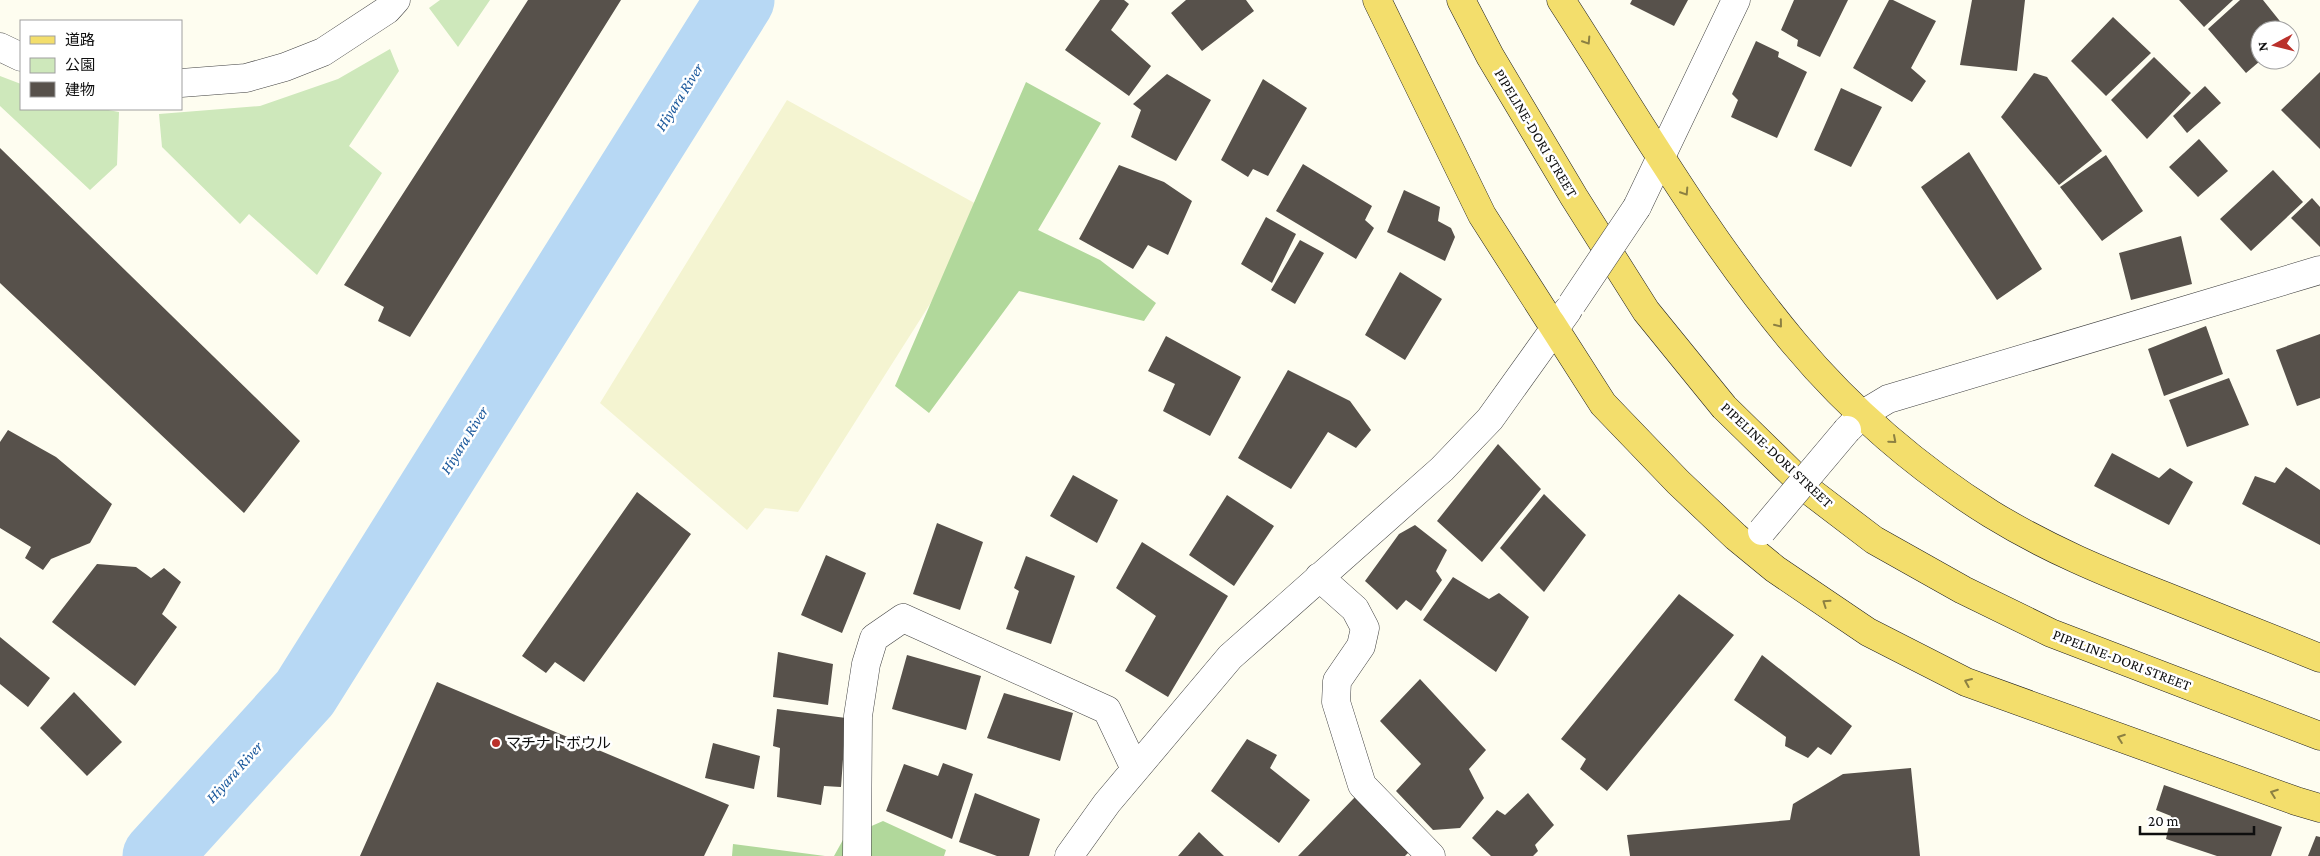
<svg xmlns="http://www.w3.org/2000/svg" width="2320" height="856" font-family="'Crimson Pro','Noto Sans JP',serif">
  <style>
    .farmland { fill: #f4f4d1 }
    .green { fill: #cee8bb }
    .forest { fill: #b1d89b }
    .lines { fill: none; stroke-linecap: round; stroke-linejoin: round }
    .river { stroke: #b7d8f4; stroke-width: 69 }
    .building { fill: #57514b }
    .minor-casing { stroke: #414141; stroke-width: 29 }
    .major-casing { stroke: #1f1f1f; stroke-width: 29 }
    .minor { stroke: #fff; stroke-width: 28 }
    .major { stroke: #f3de6c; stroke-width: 28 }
    .minor-bridge-casing { stroke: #414141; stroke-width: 29; stroke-linecap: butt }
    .minor-bridge { stroke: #fff; stroke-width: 28 }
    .oneway { stroke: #8c8042 }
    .poi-dot { fill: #ba312b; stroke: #fff; stroke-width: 2 }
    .labels { text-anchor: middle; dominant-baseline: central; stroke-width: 5; stroke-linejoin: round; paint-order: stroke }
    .street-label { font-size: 15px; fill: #0e0e0e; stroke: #fff }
    .poi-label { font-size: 15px; fill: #0e0e0e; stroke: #fff; text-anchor: start }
    .water-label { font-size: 16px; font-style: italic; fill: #1c599c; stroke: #fff }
  </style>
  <rect width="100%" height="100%" fill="#fefdf0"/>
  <path class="farmland" d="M787,100L989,211L798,512L765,508L747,530L600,403Z"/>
  <path class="green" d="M440,0H490L458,47L429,8Z
    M390,49L399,71L349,146L382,173L317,275L249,214L240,224L162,147L159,114L260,106L338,79Z
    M0,76L21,84V109H103L119,112L117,165L90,190L0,106Z"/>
  <path class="forest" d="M1026,82L1101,123L1038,230L1100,260L1156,303L1144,321L1019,291L929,413L895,386Z
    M883,821L946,850L944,856H834L844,838Z
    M733,844L825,856H732Z"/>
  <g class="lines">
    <path class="river" d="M157,856L305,693L740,0"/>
  </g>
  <path class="building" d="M528,0H621L410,337L378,321L384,307L344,285Z
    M1100,0H1124L1129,4L1111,30L1151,66L1129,96L1065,50Z
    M1186,0H1246L1254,11L1202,51L1171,13Z
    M1632,0H1688L1674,26L1630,4Z
    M1794,0H1848L1820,57L1797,46L1798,40L1781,30Z
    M1889,0H1893L1936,21L1911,68L1926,81L1912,102L1853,68Z
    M1972,0H2025L2017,71L1960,65Z
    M2179,0H2233L2204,27Z
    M2240,0H2263L2287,30H2260V61L2246,73L2208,29Z
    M2113,17L2151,53L2106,96L2071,61Z
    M1756,41L1779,52L1778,57L1807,72L1777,138L1731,117L1738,100L1732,94Z
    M2154,57L2191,93L2147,139L2111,100Z
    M2320,72V149L2281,110Z
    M2034,73L2047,77L2102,151L2059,185L2001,117Z
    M1167,74L1211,100L1176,161L1131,137L1141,110L1133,104Z
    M1263,79L1307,108L1268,176L1253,169L1248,177L1221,160Z
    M2205,86L2221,103L2187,133L2173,116Z
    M1841,88L1882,107L1851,167L1814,150Z
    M2199,139L2228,171L2198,197L2169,167Z
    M0,148L300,441L244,513L0,283Z
    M1969,152L2042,269L1997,300L1921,187Z
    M2106,155L2143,211L2102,241L2060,187Z
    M1303,164L1372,206L1365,220L1374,228L1356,259L1276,211Z
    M1119,165L1164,182L1192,201L1168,255L1148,245L1133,269L1079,239Z
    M2273,170L2303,202L2251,251L2220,219Z
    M1404,190L1440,207L1438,221L1451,228L1455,237L1445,261L1387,232Z
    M2312,198L2320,207V247L2291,218Z
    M1266,217L1296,234L1272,283L1241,264Z
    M2181,236L2192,284L2131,300L2119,253Z
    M1300,240L1324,253L1295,304L1271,290Z
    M1400,272L1442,299L1405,360L1365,335Z
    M2206,326L2223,374L2164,396L2148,349Z
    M2320,334V398L2297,406L2276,350Z
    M1166,336L1241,377L1210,436L1163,411L1175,384L1148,371Z
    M1288,370L1350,401L1371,430L1356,448L1328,432L1291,489L1238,458Z
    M2229,378L2249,425L2187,447L2169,400Z
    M8,430L56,457L112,504L90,543L51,559L43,570L25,558L31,547L0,528V442Z
    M1498,444L1541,489L1482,562L1437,521Z
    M2112,453L2159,478L2170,468L2193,482L2169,525L2094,486Z
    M2286,467L2320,490V545L2242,504L2255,476L2275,483Z
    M1073,475L1118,500L1097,543L1050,516Z
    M637,492L691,534L584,682L555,662L546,673L522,656Z
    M1544,494L1586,535L1544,592L1500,548Z
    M1227,495L1274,526L1234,586L1189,555Z
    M937,523L983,542L960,610L913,594Z
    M1415,525L1447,550L1436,571L1442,580L1421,611L1406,600L1397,610L1365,581L1399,534Z
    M1142,542L1228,596L1168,697L1125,671L1156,616L1116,588Z
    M826,555L866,573L842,633L801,615Z
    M1026,556L1075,576L1051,644L1006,629L1019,591L1014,588Z
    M97,564L136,567L151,578L164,568L181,582L162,614L177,627L135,686L52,622Z
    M1453,577L1489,599L1499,593L1529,617L1496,672L1423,620Z
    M1679,594L1734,635L1607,791L1580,769L1586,759L1561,739Z
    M0,637L50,678L28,707L0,684Z
    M778,652L833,664L828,705L773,697Z
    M907,655L981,676L966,730L892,709Z
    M1762,655L1852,726L1831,755L1818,747L1808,758L1785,746L1786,737L1734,700Z
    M1420,679L1486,750L1469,769L1484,798L1460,828L1433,830L1396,791L1421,764L1380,721Z
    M437,682L729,805L704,856H360Z
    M74,692L122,742L87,776L40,728Z
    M1004,693L1073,713L1060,761L987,738Z
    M777,709L846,718L841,787L824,786L821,805L777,797L780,748L773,746Z
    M1247,739L1277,755L1270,768L1310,800L1279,843L1211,791Z
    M713,743L760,756L754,789L705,778Z
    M943,763L973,774L952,839L886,811L904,764L938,776Z
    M1911,768L1920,856H1630L1627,835L1790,820L1793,804L1843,774Z
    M2164,785L2282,827L2271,856H2217L2166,839L2171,816L2156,810Z
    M975,793L1040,819L1029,856H997L959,842Z
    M1528,793L1554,825L1535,845L1538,851L1533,856H1491L1472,838L1497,810L1505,815Z
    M1356,796L1409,852L1405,856H1298Z
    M1199,832L1224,856H1178Z
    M2316,836L2320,837V856H2308Z"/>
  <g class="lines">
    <g class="minor-casing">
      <path id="minor" d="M0,47L21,57
        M181,83L246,78L285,67L323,52L387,10L396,0
        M1637,207L1736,0
        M1847,430L1863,414L1888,399L2320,270
        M1319,577L1355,609L1365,628L1361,646L1337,681L1336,702L1362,785L1431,856
        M857,856L858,716L866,664L874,638L903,618L1107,710L1135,769
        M1069,856L1107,803L1230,657L1442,469L1490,419L1568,310"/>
    </g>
    <g class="major-casing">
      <path id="major" d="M1377,0L1482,215L1603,404L1678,482L1736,537L1775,569L1868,632L1966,682L2296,801L2320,808
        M1461,0L1490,56L1574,197L1646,311L1724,407L1811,492L1874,540L1963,590L2051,633L2320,736
        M1561,0C1636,116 1706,238 1795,344C1850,410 1919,469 1991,514C2048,549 2104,572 2165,596C2217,617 2268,637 2320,658"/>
    </g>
    <use href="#minor" class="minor"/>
    <use href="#major" class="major"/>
    <g class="minor-bridge-casing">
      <path id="minor-bridge" d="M1572,304L1637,207
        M1762,531L1847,430"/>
    </g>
    <use href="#minor-bridge" class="minor-bridge"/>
  </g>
  <defs><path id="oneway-chevron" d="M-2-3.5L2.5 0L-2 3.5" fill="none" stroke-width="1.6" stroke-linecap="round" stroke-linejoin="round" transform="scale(1.25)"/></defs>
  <g class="oneway">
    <use href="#oneway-chevron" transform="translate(1587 41) rotate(57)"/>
    <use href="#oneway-chevron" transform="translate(1685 192) rotate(57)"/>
    <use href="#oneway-chevron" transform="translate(1779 324) rotate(51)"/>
    <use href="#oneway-chevron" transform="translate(1893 440) rotate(41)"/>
    <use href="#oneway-chevron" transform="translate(1826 603) rotate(-146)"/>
    <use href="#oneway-chevron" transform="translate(1968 682) rotate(-157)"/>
    <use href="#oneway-chevron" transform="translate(2121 738) rotate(-160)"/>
    <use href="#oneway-chevron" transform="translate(2274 793) rotate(-160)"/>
  </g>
  <circle class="poi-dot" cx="496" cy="743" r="5"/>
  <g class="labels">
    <g class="street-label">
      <text transform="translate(1536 133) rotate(59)">PIPELINE-DORI STREET</text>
      <text transform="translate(1777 455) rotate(43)">PIPELINE-DORI STREET</text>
      <text transform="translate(2122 660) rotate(21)">PIPELINE-DORI STREET</text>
    </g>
    <g class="poi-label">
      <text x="506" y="743">マチナトボウル</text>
    </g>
    <g class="water-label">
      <text transform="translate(679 97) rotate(-58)">Hiyara River</text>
      <text transform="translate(464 440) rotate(-58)">Hiyara River</text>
      <text transform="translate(234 772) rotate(-48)">Hiyara River</text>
    </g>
  </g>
  <rect x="20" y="20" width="162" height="90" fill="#ffffff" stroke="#9f9f9f"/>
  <rect x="30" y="36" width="25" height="8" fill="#f3de6c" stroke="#9f9f9f"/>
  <text x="65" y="45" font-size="15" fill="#0e0e0e">道路</text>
  <rect x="30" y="58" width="25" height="15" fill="#cee8bb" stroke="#9f9f9f"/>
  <text x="65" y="70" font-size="15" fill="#0e0e0e">公園</text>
  <rect x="30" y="82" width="25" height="15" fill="#57514b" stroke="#9f9f9f"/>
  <text x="65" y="95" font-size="15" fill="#0e0e0e">建物</text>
  <g transform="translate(2275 45) rotate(263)"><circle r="24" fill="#ffffff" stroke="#9f9f9f"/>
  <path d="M0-4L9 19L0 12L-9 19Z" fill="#ba312b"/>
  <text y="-8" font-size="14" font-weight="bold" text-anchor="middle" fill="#0e0e0e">N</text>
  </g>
  <path d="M2140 826v8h114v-8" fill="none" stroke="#0e0e0e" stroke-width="2.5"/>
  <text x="2148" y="826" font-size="15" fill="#0e0e0e" stroke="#ffffff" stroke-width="4" paint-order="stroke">20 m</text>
</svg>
